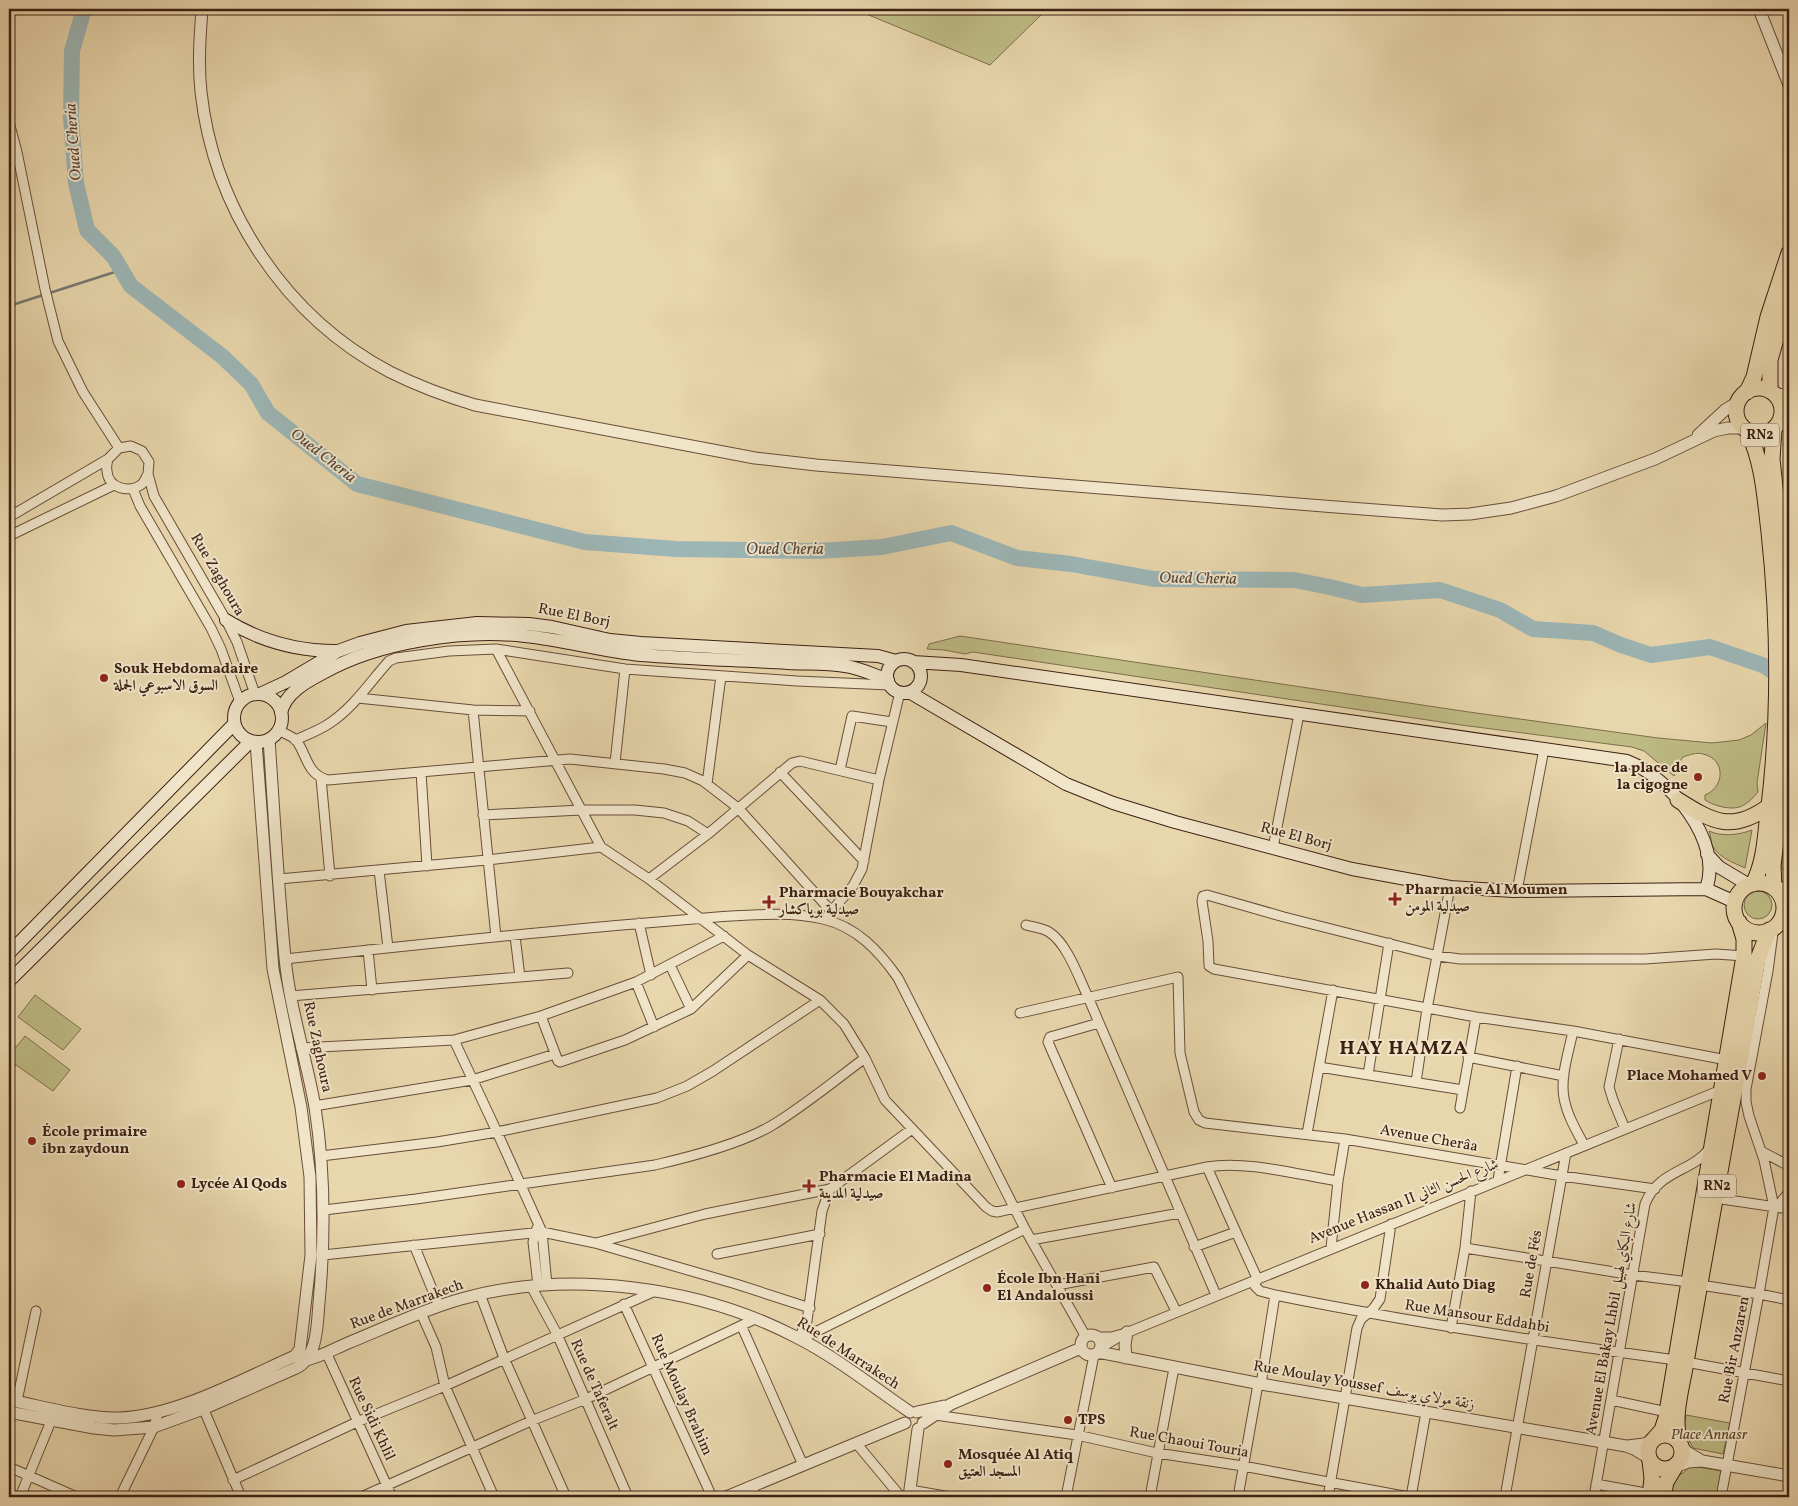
<svg xmlns="http://www.w3.org/2000/svg" width="1798" height="1506" font-family="Vollkorn,Amiri,serif">
  <style>
    .green { fill: #bebb84; stroke: #7e6e4c }
    .lines { fill: none; stroke-linecap: round; stroke-linejoin: round }
    .stream { stroke: #767a75; stroke-width: 2.5 }
    .river { stroke: #9cb6b6; stroke-width: 16 }
    .minor-casing { stroke: #684e39; stroke-width: 11 }
    .tertiary-casing { stroke: #684e39; stroke-width: 13 }
    .secondary-casing { stroke: #3d2013; stroke-width: 14 }
    .trunk-casing { stroke: #3d2013; stroke-width: 17 }
    .minor { stroke: #f0e4c9; stroke-width: 9 }
    .tertiary { stroke: #f0e4c9; stroke-width: 11 }
    .secondary { stroke: #f0e4c9; stroke-width: 12 }
    .trunk { stroke: #e8d6ac; stroke-width: 15 }
    .poi-dot { fill: #8f2418; stroke: #f0e4c9; stroke-width: 2 }
    .labels { text-anchor: middle; dominant-baseline: central; stroke-width: 4; stroke-linejoin: round; paint-order: stroke }
    .shield { fill: #f0e4c9; stroke: #735b4a; stroke-width: 1 }
    .shield-label { font-size: 14px; font-weight: bold; fill: #3d2013 }
    .street-label { font-size: 15px; fill: #3d2013; stroke: #f0e4c9 }
    .poi-label { font-size: 15px; font-weight: bold; fill: #3d2013; stroke: #f0e4c9; text-anchor: start }
    .park-label { font-size: 15px; font-style: italic; fill: #5d472f; stroke: #f0e4c9 }
    .water-label { font-size: 16px; font-style: italic; fill: #55463c; stroke: #f0e4c9 }
    .district-label { font-size: 20px; font-weight: bold; letter-spacing: 1px; fill: #3d2013; stroke: #f0e4c9 }
  </style>
  <rect width="100%" height="100%" fill="#e8d6ac"/>
  <filter id="stains"><feTurbulence type="fractalNoise" baseFrequency=".004" numOctaves="4"/><feColorMatrix values="0 0 0 0 .2 0 0 0 0 .09 0 0 0 0 .02 0 0 0 .5 -.17"/></filter>
  <radialGradient id="worn" r=".72"><stop offset=".6" stop-color="#630" stop-opacity="0"/><stop offset="1" stop-color="#630" stop-opacity=".3"/></radialGradient>
  <path class="green" d="M854,9H1047L990,65Z
    M960,636L1469,712L1658,738L1712,743L1739,740L1751,735L1766,723L1757,783L1758,792C1753,798 1748,803 1742,806C1732,811 1714,806 1705,800V795C1725,787 1726,759 1703,754C1697,752 1689,755 1683,757L1678,764L1674,776L1644,751L1632,747L1461,725L973,652L965,654L944,650L927,649L929,644Z
    M1752,830L1745,868C1734,863 1720,858 1713,847C1711,843 1711,836 1709,831C1722,837 1739,835 1752,830Z
    M1783,849L1789,857V870H1783L1781,868Z
    M1744 905a14 14 0 1 1 28 0a14 14 0 1 1-28 0Z
    M35,995L81,1029L63,1050L18,1017Z
    M25,1036L70,1070L53,1091L9,1060V1056Z
    M1686,1415L1730,1423L1723,1454L1693,1448L1683,1429Z
    M1691,1466L1721,1471L1717,1497L1672,1492L1674,1478L1683,1473Z"/>
  <g class="lines">
    <path class="stream" d="M9,306L121,270"/>
    <path class="river" d="M84,9L72,51L71,118L76,183L87,230L113,256L131,286L223,357L251,384L268,413L357,484L585,542L676,549L818,551L882,547L951,533L1017,558L1071,564L1154,579L1294,580L1330,587L1362,595L1440,590L1500,610L1533,629L1593,633L1621,645L1651,655L1710,647L1765,666L1789,683"/>
    <g class="minor-casing">
      <path id="minor" d="M9,122L17,152L45,289L58,341L83,392L119,448
        M1773,393L1789,394
        M1779,424L1789,415
        M148,474C146,477 144,482 142,484C129,494 108,488 107,471C106,467 107,463 108,459L119,448L131,446L142,451L149,462L148,474L154,496L226,620L237,642L255,694
        M133,489L140,506L211,628L221,649L240,702
        M9,517L108,459
        M9,536L114,485
        M496,649L601,847L649,879L748,955L820,1000L844,1024L865,1058L885,1100L986,1207L992,1211L997,1212L1207,1167C1245,1160 1299,1175 1338,1181L1331,1248
        M358,698L473,710L530,711
        M473,710L496,937
        M278,730C283,733 292,736 296,740C307,754 306,774 328,780L570,759L664,769L685,773L703,781L738,808L831,911
        M295,740C307,735 320,730 330,723C354,707 370,682 389,661L396,658L449,651L496,649L625,669L797,681L890,685
        M615,763L625,669
        M840,770L852,716L892,722
        M421,772L427,866
        M780,772L864,861
        M321,778L330,876
        M707,784L721,676
        M483,815L581,810H635L664,813L688,821L708,834
        M1273,848L1299,714
        M379,870L388,948
        M279,879L487,860L601,847
        M649,879L708,834L792,763L800,761L879,780
        M1517,891L1544,749
        M828,915L853,886L862,869L879,780L900,692
        M639,923L651,975
        M1026,925C1033,927 1043,928 1049,932C1067,943 1079,978 1088,997L1216,1295
        M515,936L520,977
        M368,950L372,990
        M285,959C405,946 526,933 646,923C670,921 694,919 717,917C752,915 789,911 823,919C857,927 879,951 898,978L1025,1229L1086,1337
        M670,965L691,1009
        M636,982L654,1027
        M290,996L568,973
        M1020,1013L1178,977L1180,1053L1194,1112L1199,1120L1205,1123L1345,1139L1562,1176L1655,1189
        M541,1016L558,1061L560,1062L625,1040L691,1009L748,955
        M1099,1023L1050,1037L1048,1042L1112,1188
        M1573,1031C1569,1051 1560,1077 1564,1098C1567,1115 1576,1130 1584,1145
        M1619,1039L1609,1087L1613,1100L1625,1129
        M454,1040L497,1132L542,1232L547,1285
        M301,1048L454,1040L541,1016L636,982L724,936
        M1468,1057L1564,1076
        M1727,1060L1573,1031L1476,1017L1214,969L1209,966L1208,941L1202,901L1203,896L1207,895L1284,917L1438,956L1460,959H1645L1716,954L1744,956
        M1319,1067L1463,1090
        M1368,1075L1389,943
        M1416,1082L1427,1009L1450,887
        M314,1106L472,1080L555,1054
        M1460,1108L1476,1017
        M1307,1134L1333,990
        M1761,1151L1789,1166
        M321,1156L437,1142L497,1132L657,1098L687,1086L713,1071L820,1000
        M1207,1167L1236,1232
        M1498,1180L1517,1066
        M1338,1181L1345,1139
        M1715,1198L1789,1209
        M1777,1207L1789,1192
        M324,1210L416,1199L655,1165C690,1157 740,1144 771,1126C804,1106 834,1081 865,1058
        M537,1228L533,1242L538,1285
        M1031,1240L1180,1213
        M596,1243L705,1214L830,1189L912,1129
        M414,1245L439,1306
        M1194,1247L1236,1232L1257,1278L1255,1286L1260,1291L1275,1295C1408,1322 1541,1342 1676,1360
        M1465,1248L1633,1275L1689,1282
        M717,1254L820,1234
        M323,1255L542,1232L595,1243L736,1284L810,1308
        M1057,1285L1154,1267L1176,1311
        M1700,1285L1759,1294L1789,1300
        M531,1286L557,1334L628,1497
        M480,1294L504,1358L566,1497
        M624,1304L712,1497
        M421,1313L436,1347L445,1386L494,1497
        M742,1327L803,1465
        M1451,1328L1465,1248L1471,1191
        M1096,1337H1111L1126,1333L1721,1090
        M799,1338L807,1321L822,1211L830,1189
        M801,1339L1025,1229
        M1100,1348L1117,1338
        M326,1352L392,1497
        M1686,1362L1789,1381
        M1261,1384L1275,1295
        M1611,1400L1667,1412
        M17,1401L36,1311
        M201,1403L241,1497
        M935,1415L1077,1435L1157,1453L1243,1466L1409,1497
        M856,1443L901,1497
        M9,1467L77,1497
        M233,1480L357,1422L445,1386L653,1292
        M1596,1484L1651,1494
        M752,1487L756,1497
        M910,1490L951,1497
        M20,1497L53,1416
        M120,1497L154,1427L158,1412
        M361,1497L531,1421L586,1399L755,1319
        M1066,1497L1094,1355
        M1150,1497L1174,1368
        M1238,1497L1258,1384
        M1328,1497L1357,1328L1361,1319L1373,1309L1380,1299L1391,1224
        M1411,1497L1426,1412
        M1505,1497L1566,1153
        M1594,1497L1645,1204C1658,1170 1693,1172 1710,1148
        M1721,1497L1759,1294L1774,1207L1764,1160L1749,1116L1746,1102V1089L1768,971L1773,933"/>
    </g>
    <g class="tertiary-casing">
      <path id="tertiary" d="M202,9C200,36 198,64 201,92C214,209 285,317 390,372C418,386 445,396 475,405L755,458L816,465L1336,507L1442,515L1470,514L1511,508L1556,496L1655,459L1714,431L1728,428H1743
        M1759,9L1789,85
        M1698,435L1725,410L1738,402
        M1081 1345a10 10 0 1 1 20 0a10 10 0 1 1-20 0Z
        M1098,1352L1261,1384L1626,1446L1634,1449L1649,1458
        M1126,1358L1125,1345L1127,1332
        M306,1360C320,1357 334,1349 348,1343C385,1328 422,1310 461,1299C567,1269 698,1286 796,1337C836,1357 873,1387 910,1412
        M9,1400C41,1406 86,1419 118,1418C174,1417 243,1379 295,1356L300,1349L311,1255L310,1177L301,1107L273,969L256,742
        M9,1412L94,1428L114,1430L154,1427L203,1409L296,1368C318,1357 317,1325 319,1303C325,1238 325,1172 315,1107C306,1057 290,1009 285,958C278,886 274,812 269,739
        M917,1412L944,1406
        M923,1423L951,1404L1081,1348
        M1681,1445L1687,1452L1702,1461
        M1628,1446L1644,1444L1652,1441
        M1675,1467L1688,1462L1702,1461L1789,1476
        M726,1497L905,1423
        M909,1497L918,1429"/>
    </g>
    <g class="secondary-casing">
      <path id="secondary" d="M226,620C260,641 295,651 336,651
        M887 676a17 17 0 1 1 34 0a17 17 0 1 1-34 0Z
        M913,662L961,665L1627,761C1669,777 1724,841 1706,889
        M909,692L1066,784L1113,803L1175,822L1352,869L1450,887L1513,891L1706,889L1735,902
        M260,694L286,682L338,651L360,643L406,631L477,623L529,624L552,627L610,640L641,643L878,656L896,661
        M234 718a24 24 0 1 1 48 0a24 24 0 1 1-48 0Z
        M281,713C285,693 306,682 323,673C377,642 463,629 525,636C564,640 601,651 641,655C690,659 739,660 788,663C807,664 826,663 845,666C860,668 874,675 888,680
        M1707,854L1719,867L1749,885
        M1776,890L1789,887
        M1782,917L1789,907
        M9,953L234,724
        M9,981L251,741"/>
    </g>
    <g class="trunk-casing">
      <path id="trunk" d="M1736 411a23 23 0 1 1 46 0a23 23 0 1 1-46 0Z
        M1770,391V360L1789,292
        M1747,392L1754,377L1768,317L1789,253
        M1774,429L1772,459L1789,618
        M1748,432C1763,462 1765,499 1769,532C1779,625 1780,713 1769,806C1765,832 1766,859 1753,884
        M1678,800C1713,822 1732,833 1769,806
        M1734 908a25 25 0 1 1 50 0a25 25 0 1 1-50 0Z
        M1774,887L1773,865L1789,733
        M1648 1452a17 17 0 1 1 34 0a17 17 0 1 1-34 0Z
        M1655,1438L1662,1430L1666,1418L1744,956V939L1739,922
        M1680,1443C1672,1417 1682,1388 1686,1362L1758,959L1769,930
        M1650,1461L1652,1478L1650,1497
        M1663,1497L1666,1482L1675,1467"/>
    </g>
    <use href="#minor" class="minor"/>
    <use href="#tertiary" class="tertiary"/>
    <use href="#secondary" class="secondary"/>
    <use href="#trunk" class="trunk"/>
  </g>
  <g class="poi-dot">
    <circle cx="104" cy="678" r="5"/>
    <circle cx="1698" cy="777" r="5"/>
    <path d="M1392.5 891.5h5v5h5v5h-5v5h-5v-5h-5v-5h5z"/>
    <path d="M766.5 894.5h5v5h5v5h-5v5h-5v-5h-5v-5h5z"/>
    <circle cx="1762" cy="1076" r="5"/>
    <circle cx="32" cy="1141" r="5"/>
    <circle cx="181" cy="1184" r="5"/>
    <path d="M806.5 1178.5h5v5h5v5h-5v5h-5v-5h-5v-5h5z"/>
    <circle cx="1365" cy="1285" r="5"/>
    <circle cx="987" cy="1288" r="5"/>
    <circle cx="1068" cy="1420" r="5"/>
    <circle cx="948" cy="1464" r="5"/>
  </g>
  <g class="labels">
    <g class="shield">
      <rect x="1741" y="423.5" width="38" height="23" rx="4"/>
      <rect x="1698" y="1174.5" width="38" height="23" rx="4"/>
    </g>
    <g class="shield-label">
      <text x="1760" y="435">RN2</text>
      <text x="1717" y="1186">RN2</text>
    </g>
    <g class="street-label">
      <text transform="translate(217 575) rotate(60)">Rue Zaghoura</text>
      <text transform="translate(574 616) rotate(11)">Rue El Borj</text>
      <text transform="translate(1296 837) rotate(15)">Rue El Borj</text>
      <text transform="translate(317 1047) rotate(78)">Rue Zaghoura</text>
      <text transform="translate(1429 1139) rotate(10)">Avenue Cherâa</text>
      <text transform="translate(1404 1202) rotate(-22)">Avenue Hassan II شارع الحسن الثاني</text>
      <text transform="translate(1532 1264) rotate(-80)">Rue de Fés</text>
      <text transform="translate(407 1305) rotate(-20)">Rue de Marrakech</text>
      <text transform="translate(1477 1317) rotate(9)">Rue Mansour Eddahbi</text>
      <text transform="translate(1612 1319) rotate(-80)">Avenue El Bakay Lhbil شارع البكاي لهبيل</text>
      <text transform="translate(1735 1350) rotate(-79)">Rue Bir Anzaren</text>
      <text transform="translate(848 1354) rotate(33)">Rue de Marrakech</text>
      <text transform="translate(594 1385) rotate(66)">Rue de Taferalt</text>
      <text transform="translate(1364 1386) rotate(10)">Rue Moulay Youssef زنقة مولاي يوسف</text>
      <text transform="translate(681 1395) rotate(66)">Rue Moulay Brahim</text>
      <text transform="translate(371 1419) rotate(65)">Rue Sidi Khlil</text>
      <text transform="translate(1189 1443) rotate(10)">Rue Chaoui Touria</text>
    </g>
    <g class="poi-label">
      <text x="114" y="669">Souk Hebdomadaire<tspan x="114" dy="17">السوق الاسبوعي الجملة</tspan></text>
      <text x="1688" y="768" text-anchor="end">la place de<tspan x="1688" dy="17">la cigogne</tspan></text>
      <text x="1405" y="890">Pharmacie Al Moumen<tspan x="1405" dy="17">صيدلية المومن</tspan></text>
      <text x="779" y="893">Pharmacie Bouyakchar<tspan x="779" dy="17">صيدلية بوياكشار</tspan></text>
      <text x="1752" y="1076" text-anchor="end">Place Mohamed V</text>
      <text x="42" y="1132">École primaire<tspan x="42" dy="17">ibn zaydoun</tspan></text>
      <text x="819" y="1177">Pharmacie El Madina<tspan x="819" dy="17">صيدلية المدينة</tspan></text>
      <text x="191" y="1184">Lycée Al Qods</text>
      <text x="997" y="1279">École Ibn Hani<tspan x="997" dy="17">El Andaloussi</tspan></text>
      <text x="1375" y="1285">Khalid Auto Diag</text>
      <text x="1078" y="1420">TPS</text>
      <text x="958" y="1455">Mosquée Al Atiq<tspan x="958" dy="17">المسجد العتيق</tspan></text>
    </g>
    <g class="park-label">
      <text x="1709" y="1435">Place Annasr</text>
    </g>
    <g class="water-label">
      <text transform="translate(74 142) rotate(-94)">Oued Cheria</text>
      <text transform="translate(323 456) rotate(38)">Oued Cheria</text>
      <text x="785" y="550">Oued Cheria</text>
      <text transform="translate(1198 579) rotate(1)">Oued Cheria</text>
    </g>
    <g class="district-label">
      <text x="1404" y="1049">HAY HAMZA</text>
    </g>
  </g>
  <rect width="1798" height="1506" fill="none" stroke="#e8d6ac" stroke-width="30"/>
  <rect x="10" y="10" width="1778" height="1486" fill="none" stroke="#3d2013" stroke-width="2.5"/>
  <rect x="15" y="15" width="1768" height="1476" fill="none" stroke="#3d2013"/>
  <rect width="100%" height="100%" filter="url(#stains)"/>
  <rect width="100%" height="100%" fill="url(#worn)"/>
</svg>
